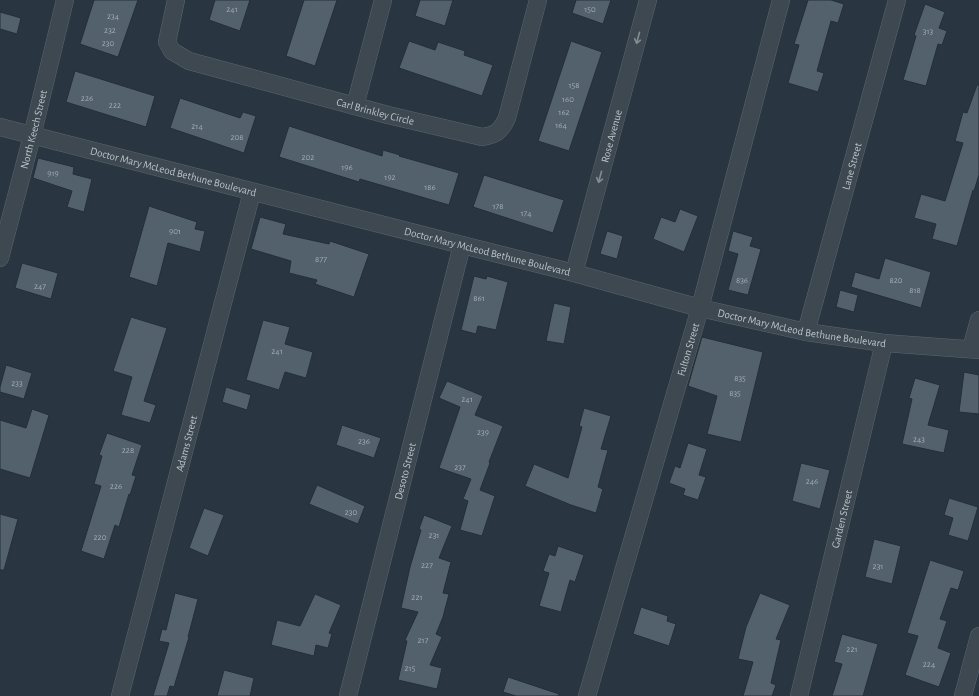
<svg xmlns="http://www.w3.org/2000/svg" width="979" height="696" font-family="'Alegreya Sans',sans-serif">
  <style>
    .building { fill: #53616c; stroke: #242f38 }
    .lines { fill: none; stroke-linecap: round; stroke-linejoin: round }
    .minor-casing { stroke: #5b666e; stroke-width: 18 }
    .minor { stroke: #3d4851; stroke-width: 17 }
    .oneway { stroke: #828c94 }
    .labels { text-anchor: middle; dominant-baseline: central; stroke-width: 3; stroke-linejoin: round; paint-order: stroke }
    .number-label { font-size: 9px; fill: #a0aab3 }
    .street-label { font-size: 11px; fill: #bac3cb; stroke: #222d36 }
  </style>
  <rect width="100%" height="100%" fill="#293641"/>
  <path class="building" d="M94,0H138L118,57L80,44Z
    M215,0H250L240,31L209,20Z
    M304,0H337L315,66L286,56Z
    M420,0H453L445,26L415,16Z
    M576,0H611L603,24L572,13Z
    M808,0H831L844,4L838,23L831,21L817,71L824,73L818,92L788,83L799,45L794,44Z
    M925,4L945,12L939,28L947,31L942,45L938,44L926,86L903,80L916,36L914,35Z
    M0,12L21,18L17,34L0,29Z
    M409,41L435,50L438,42L465,51L464,55L493,65L482,96L399,68Z
    M571,41L602,52L569,151L538,141Z
    M75,71L155,96L146,127L66,102Z
    M977,85H979V175L974,191L973,190L957,246L932,239L936,224L914,218L921,194L945,201L963,143L955,141L963,112L967,113Z
    M180,98L240,118L243,112L256,116L244,153L170,128Z
    M289,126L382,156L383,150L400,155L399,156L459,173L449,205L360,179L359,182L279,157Z
    M38,158L74,167L73,174L92,179L84,212L67,207L72,191L33,178Z
    M484,175L564,200L553,233L473,207Z
    M149,206L197,222L195,229L205,231L200,252L168,243L157,286L129,277Z
    M680,209L698,216L684,252L653,239L661,217L675,222Z
    M260,217L286,224L283,234L329,244L330,241L369,254L354,297L315,284L317,280L289,273L291,261L251,249Z
    M607,231L623,236L617,259L600,254Z
    M733,231L753,237L750,246L761,249L748,295L728,290L738,254L728,251Z
    M885,258L931,272L921,308L851,287L855,272L879,279Z
    M22,263L58,273L51,299L15,288Z
    M474,276L486,279L487,276L508,282L496,330L478,326L476,334L461,330Z
    M840,290L858,295L854,312L836,307Z
    M554,303L571,307L564,344L546,341Z
    M131,317L167,328L144,401L156,405L150,423L121,415L132,377L113,371Z
    M263,320L290,327L285,344L313,352L306,378L285,372L279,390L246,380Z
    M702,337L763,352L741,442L707,434L717,396L688,386Z
    M6,365L32,373L24,399L0,392V387Z
    M964,372L979,375V414L959,412Z
    M915,378L940,385L928,425L949,430L944,453L902,444L912,399L909,398Z
    M447,381L483,396L475,415L503,426L489,462L490,463L480,490L495,496L482,536L460,530L468,501L463,499L471,479L439,468L460,407L439,398Z
    M226,387L251,395L247,410L222,402Z
    M584,408L611,416L601,449L608,450L598,487L603,489L596,513L571,505L525,486L534,464L568,478L582,427L579,426Z
    M32,409L49,415L30,478L0,469V420L26,428Z
    M342,425L381,438L374,458L336,445Z
    M107,433L142,445L132,475L136,476L130,495L129,494L119,527L115,525L104,559L81,551L101,486L94,484L102,456L99,455Z
    M688,443L707,449L699,475L706,477L698,500L683,495L685,489L669,483L675,466L680,468Z
    M801,463L830,470L820,509L792,501Z
    M317,485L365,506L358,524L309,504Z
    M949,498L978,507L968,541L948,535L953,518L944,515Z
    M204,508L224,515L208,556L189,548Z
    M0,514L18,519L4,570H0Z
    M424,515L452,526L439,558L451,562L443,593L449,594L443,617L436,634L442,637L430,665L442,668L437,689L398,680L407,641L405,640L418,612L401,608L410,567L421,530L419,529Z
    M874,539L901,546L892,584L865,577Z
    M558,546L584,555L575,582L570,580L561,612L539,606L549,573L543,571L549,554L555,556Z
    M930,560L964,571L958,590L951,588L940,619L947,621L938,648L951,653L939,687L905,675L918,636L907,633Z
    M175,593L198,599L188,637H189L174,687L170,686L167,696H153L169,643L159,641L162,629L166,630Z
    M760,593L790,605L776,639L781,640L771,683L776,685L772,696H743L753,662L738,659L746,627Z
    M315,594L341,605L329,633L332,634L328,648L316,645L314,656L271,645L277,620L300,626Z
    M641,607L668,616L667,621L676,624L669,646L633,634Z
    M842,634L878,644L863,696H832L842,664L834,662Z
    M224,670L254,678L250,696H217Z
    M508,677L559,694L558,696H516L503,692Z"/>
  <g class="lines">
    <g class="minor-casing">
      <g id="minor">
        <path id="s1" d="M176,0L167,42L172,51L189,61L388,115L482,137C496,135 501,131 507,118L538,0"/>
        <path d="M355,106L383,0"/>
        <path id="s2" d="M0,127L462,245L574,273L700,308L806,332L884,343L979,350"/>
        <path id="s3" d="M0,258L32,136L65,0"/>
        <path id="s4" d="M574,273L648,0"/>
        <path id="s5" d="M806,332L897,0"/>
        <path d="M971,349L979,320"/>
        <path id="s6" d="M120,696L252,192"/>
        <path id="s7" d="M348,696L462,245"/>
        <path id="s8" d="M587,696L700,308L781,0"/>
        <path id="s9" d="M799,696L884,343"/>
        <path d="M963,696L979,636"/>
      </g>
    </g>
    <use href="#minor" class="minor"/>
  </g>
  <defs><path id="oneway-shaft" d="M-6 0H5M1.5-3L5.5 0L1.5 3" fill="none" stroke-width="1.6" stroke-linecap="round" stroke-linejoin="round"/></defs>
  <g class="oneway">
    <use href="#oneway-shaft" transform="translate(638 38) rotate(105)"/>
    <use href="#oneway-shaft" transform="translate(600 177) rotate(105)"/>
  </g>
  <g class="labels">
    <g class="number-label">
      <text x="232" y="9">241</text>
      <text x="590" y="9">150</text>
      <text x="113" y="16">234</text>
      <text x="110" y="30">232</text>
      <text x="928" y="31">313</text>
      <text x="108" y="43">230</text>
      <text x="574" y="85">158</text>
      <text x="87" y="98">226</text>
      <text x="568" y="99">160</text>
      <text x="115" y="105">222</text>
      <text x="564" y="112">162</text>
      <text x="561" y="125">164</text>
      <text x="197" y="126">214</text>
      <text x="237" y="137">208</text>
      <text x="308" y="157">202</text>
      <text x="347" y="167">196</text>
      <text x="53" y="173">919</text>
      <text x="390" y="177">192</text>
      <text x="430" y="187">186</text>
      <text x="498" y="206">178</text>
      <text x="526" y="213">174</text>
      <text x="175" y="231">901</text>
      <text x="321" y="259">877</text>
      <text x="742" y="280">836</text>
      <text x="896" y="280">820</text>
      <text x="40" y="286">247</text>
      <text x="915" y="290">818</text>
      <text x="479" y="298">861</text>
      <text x="277" y="351">241</text>
      <text x="740" y="378">835</text>
      <text x="17" y="383">233</text>
      <text x="735" y="393">835</text>
      <text x="467" y="399">241</text>
      <text x="483" y="432">239</text>
      <text x="919" y="439">243</text>
      <text x="364" y="441">236</text>
      <text x="128" y="450">228</text>
      <text x="460" y="467">237</text>
      <text x="812" y="481">246</text>
      <text x="116" y="486">226</text>
      <text x="351" y="512">230</text>
      <text x="434" y="535">231</text>
      <text x="100" y="537">220</text>
      <text x="427" y="565">227</text>
      <text x="878" y="566">231</text>
      <text x="417" y="597">221</text>
      <text x="423" y="640">217</text>
      <text x="852" y="649">221</text>
      <text x="929" y="664">224</text>
      <text x="410" y="668">215</text>
    </g>
    <g class="street-label">
      <text stroke="none"><textPath href="#s1" startOffset="266">Carl Brinkley Circle</textPath></text>
      <text stroke="none"><textPath href="#s3" startOffset="133">North Keech Street</textPath></text>
      <text stroke="none"><textPath href="#s4" startOffset="142">Rose Avenue</textPath></text>
      <text stroke="none"><textPath href="#s5" startOffset="172">Lane Street</textPath></text>
      <text stroke="none"><textPath href="#s2" startOffset="179">Doctor Mary McLeod Bethune Boulevard</textPath></text>
      <text stroke="none"><textPath href="#s2" startOffset="503">Doctor Mary McLeod Bethune Boulevard</textPath></text>
      <text stroke="none"><textPath href="#s2" startOffset="827">Doctor Mary McLeod Bethune Boulevard</textPath></text>
      <text stroke="none"><textPath href="#s8" startOffset="361">Fulton Street</textPath></text>
      <text stroke="none"><textPath href="#s6" startOffset="261">Adams Street</textPath></text>
      <text stroke="none"><textPath href="#s7" startOffset="232">Desoto Street</textPath></text>
      <text stroke="none"><textPath href="#s9" startOffset="182">Garden Street</textPath></text>
    </g>
  </g>
</svg>
